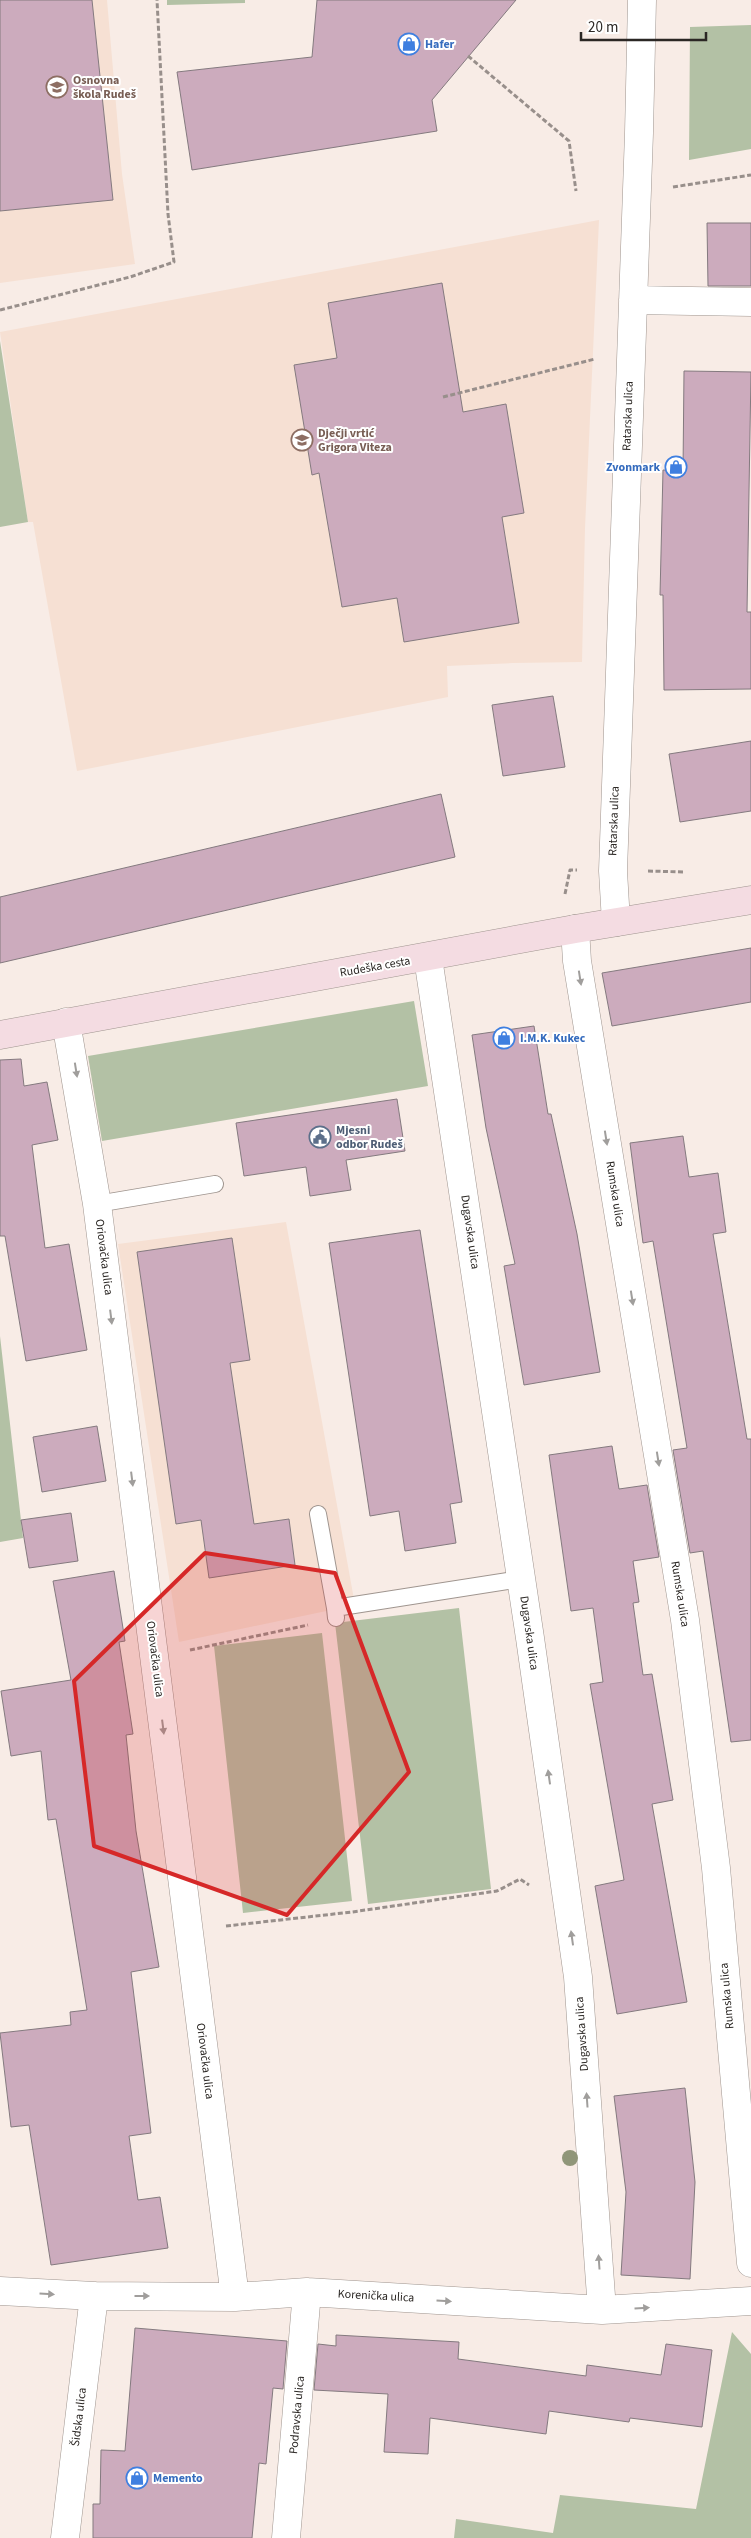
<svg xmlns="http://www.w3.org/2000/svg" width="751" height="2538" font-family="'Source Sans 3',sans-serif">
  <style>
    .education { fill: #f6e0d3 }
    .green { fill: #b3c1a5 }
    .building { fill: #ccabbd; stroke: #847a7f }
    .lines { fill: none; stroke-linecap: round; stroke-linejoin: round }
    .lane-casing { stroke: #9f958f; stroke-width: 18 }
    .street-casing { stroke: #9f958f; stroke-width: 29 }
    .secondary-casing { stroke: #9f958f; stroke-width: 29 }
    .path { stroke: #988f8b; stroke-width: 3; stroke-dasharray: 5 2.5; stroke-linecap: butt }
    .lane { stroke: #fff; stroke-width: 16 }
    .street { stroke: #fff; stroke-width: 28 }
    .secondary { stroke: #f4dce2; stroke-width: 28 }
    .tree { fill: #909679 }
    .oneway { fill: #a09e9c }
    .marked { fill: #d62828; fill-opacity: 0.2; stroke: #d62828; stroke-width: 4; stroke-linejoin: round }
    .labels { text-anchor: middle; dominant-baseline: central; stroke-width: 4; stroke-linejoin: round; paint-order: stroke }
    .shop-label { font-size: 12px; font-weight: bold; fill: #366cbe; stroke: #fff; text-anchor: start }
    .education-label { font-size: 12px; font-weight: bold; fill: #785e54; stroke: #fff; text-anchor: start }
    .street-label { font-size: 12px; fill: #2b2724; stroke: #fff }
    .service-label { font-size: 12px; font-weight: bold; fill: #4e5e75; stroke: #fff; text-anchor: start }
  </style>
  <rect width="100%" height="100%" fill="#f8ece6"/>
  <path class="education" d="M0,0H107L122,174L135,264L0,283Z
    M599,220L585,528L582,662L513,663L447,666L448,697L77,771L33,522H28L0,332Z
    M286,1222L355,1605L179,1642L118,1244Z"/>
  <path class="green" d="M167,0H245V3L167,5Z
    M751,25V149L689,160L690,27Z
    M0,341L28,522L0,527Z
    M414,1001L428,1086L102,1141L88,1056Z
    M0,1336L23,1538L0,1542Z
    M459,1608L491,1889L368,1904L335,1623Z
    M322,1633L352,1901L243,1913L214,1646Z
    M732,2332L751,2354V2538H454L456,2519L553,2533L560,2495L696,2509Z"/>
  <path class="building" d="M0,0H92L113,200L0,211Z
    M317,0H516L432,100L437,131L192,170L177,72L312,57Z
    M707,223H751V286H708Z
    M442,283L463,412L506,404L524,513L502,517L519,623L404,642L397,598L342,607L319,473L312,475L294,365L337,358L328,303Z
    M684,371L751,372L747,612H751V689L664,690L663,595H660L663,470L683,471Z
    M553,696L565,767L503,776L492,705Z
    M751,741V811L680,822L669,754Z
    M441,794L455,857L0,963V897Z
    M751,948V1002L612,1026L602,973Z
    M534,1026L548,1114H551L577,1234L600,1372L524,1385L504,1266L515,1264L486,1128L472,1035Z
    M21,1059L24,1086L47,1082L58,1140L32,1145L45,1248L69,1244L87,1350L26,1361L5,1236H0V1060Z
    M397,1099L405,1151L346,1160L351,1190L310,1196L306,1167L244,1176L236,1123Z
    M683,1136L689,1177L718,1173L726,1232L713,1234L747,1439H751V1740L731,1742L703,1551L690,1553L673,1450L687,1448L653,1241L643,1243L630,1143Z
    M420,1230L462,1502L450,1504L456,1543L405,1551L399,1511L370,1516L329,1243Z
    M232,1238L250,1360L230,1363L254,1524L289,1519L295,1565L209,1578L201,1520L176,1524L137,1252Z
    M97,1426L106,1481L42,1492L33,1437Z
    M612,1446L619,1489L647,1485L659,1557L633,1561L639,1602L633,1603L643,1675L652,1674L673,1800L652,1804L687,2002L617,2014L595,1886L624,1880L590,1684L603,1682L593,1608L571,1611L549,1455Z
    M71,1513L78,1561L29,1568L21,1520Z
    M114,1571L125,1641L119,1642L133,1734L126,1735L136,1831L159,1967L131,1972L151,2133L129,2136L138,2200L160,2197L168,2248L51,2265L29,2125L11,2127L0,2033L71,2025L70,2012L87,2010L56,1819L48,1820L41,1751L11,1756L1,1691L71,1680L53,1581Z
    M685,2088L695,2182L690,2279L621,2275L626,2192L614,2096Z
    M135,2328L287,2341L283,2389L273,2388L266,2464L259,2463L252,2538H93V2504H100L101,2450L125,2451Z
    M336,2335L459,2342L458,2359L586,2376L587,2365L661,2375L666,2344L712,2350L702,2427L630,2418L629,2422L549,2411L546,2434L430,2418L428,2454L384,2452L388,2394L314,2390L318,2344L336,2346Z"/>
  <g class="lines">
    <g class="lane-casing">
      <path id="lane" d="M97,1204L215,1184
        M318,1514L335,1608
        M336,1618L335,1608L521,1579"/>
    </g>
    <g class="street-casing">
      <path id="street" d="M633,300L751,302
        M616,922L613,871L639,133L642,0
        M575,929L577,961L685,1620L716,1868L751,2263
        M428,958L530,1638L578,1977L602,2310
        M66,1022L97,1204L235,2297
        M0,2291L94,2296L235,2297L307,2292L602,2310L751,2301
        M65,2538L94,2296
        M286,2538L307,2292"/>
    </g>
    <g class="secondary-casing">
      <path id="secondary" d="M0,1035L575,929L751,900"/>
    </g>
    <path class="path" d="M468,56L569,141L576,191
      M673,187L751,175
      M0,310L130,277L174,262L168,214L157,0
      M443,397L595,359
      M648,871L684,872
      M565,894L570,870H577
      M190,1650L308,1625
      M226,1926L352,1912L497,1891L520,1879L529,1885"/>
    <use href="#lane" class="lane"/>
    <use href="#street" class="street"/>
    <use href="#secondary" class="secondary"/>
  </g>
  <circle class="tree" cx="570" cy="2158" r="8"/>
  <defs><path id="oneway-solid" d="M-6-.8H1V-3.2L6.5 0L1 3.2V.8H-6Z" transform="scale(1.25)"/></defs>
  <g class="oneway">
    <use href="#oneway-solid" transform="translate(580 978) rotate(81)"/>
    <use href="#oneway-solid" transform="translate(76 1070) rotate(81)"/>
    <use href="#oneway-solid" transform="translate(606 1138) rotate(81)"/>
    <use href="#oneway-solid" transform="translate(632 1298) rotate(81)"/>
    <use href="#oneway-solid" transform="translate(111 1317) rotate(83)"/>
    <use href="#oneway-solid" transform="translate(658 1459) rotate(81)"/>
    <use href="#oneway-solid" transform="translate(132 1479) rotate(83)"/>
    <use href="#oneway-solid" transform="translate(163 1727) rotate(83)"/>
    <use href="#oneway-solid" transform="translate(549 1777) rotate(-98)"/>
    <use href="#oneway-solid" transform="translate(572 1938) rotate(-98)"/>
    <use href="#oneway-solid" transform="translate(587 2100) rotate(-94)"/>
    <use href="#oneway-solid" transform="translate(599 2262) rotate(-94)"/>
    <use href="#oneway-solid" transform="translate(47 2294) rotate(3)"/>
    <use href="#oneway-solid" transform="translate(142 2296)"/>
    <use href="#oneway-solid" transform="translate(444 2301) rotate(3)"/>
    <use href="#oneway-solid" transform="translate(642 2308) rotate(-4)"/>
  </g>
  <path class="marked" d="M205,1553L335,1573L409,1772L287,1915L94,1846L74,1681Z"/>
  <defs>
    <g id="shop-ring" transform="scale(1.125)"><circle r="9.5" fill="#fff" stroke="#3f7fe0" stroke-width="1.5"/><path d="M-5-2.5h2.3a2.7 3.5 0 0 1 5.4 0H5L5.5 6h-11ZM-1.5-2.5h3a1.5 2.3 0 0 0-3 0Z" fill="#3f7fe0"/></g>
    <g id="school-ring" transform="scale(1.125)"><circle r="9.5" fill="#fff" stroke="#8d6e63" stroke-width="1.5"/><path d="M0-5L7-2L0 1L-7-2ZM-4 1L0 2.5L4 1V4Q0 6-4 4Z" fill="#8d6e63"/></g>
    <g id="civic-ring" transform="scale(1.125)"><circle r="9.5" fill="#fff" stroke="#5c6f8a" stroke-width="1.5"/><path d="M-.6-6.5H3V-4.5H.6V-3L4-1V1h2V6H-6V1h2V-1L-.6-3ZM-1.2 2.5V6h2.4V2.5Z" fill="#5c6f8a"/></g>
  </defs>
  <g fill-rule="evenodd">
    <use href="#shop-ring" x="409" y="44"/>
    <use href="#school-ring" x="57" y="87"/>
    <use href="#school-ring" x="302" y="440"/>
    <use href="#shop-ring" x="676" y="467"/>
    <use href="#shop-ring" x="504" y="1038"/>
    <use href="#civic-ring" x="320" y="1137"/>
    <use href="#shop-ring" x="137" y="2478"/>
  </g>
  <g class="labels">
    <g class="shop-label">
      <text x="425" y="44">Hafer</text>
      <text x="660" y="467" text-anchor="end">Zvonmark</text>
      <text x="520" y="1038">I.M.K. Kukec</text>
      <text x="153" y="2478">Memento</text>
    </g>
    <g class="education-label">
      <text x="73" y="80">Osnovna<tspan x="73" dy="14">škola Rudeš</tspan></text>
      <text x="318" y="433">Dječji vrtić<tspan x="318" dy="14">Grigora Viteza</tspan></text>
    </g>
    <g class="street-label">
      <text transform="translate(628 416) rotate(-88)">Ratarska ulica</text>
      <text transform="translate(614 821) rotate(-88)">Ratarska ulica</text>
      <text transform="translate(375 967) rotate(-10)">Rudeška cesta</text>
      <text transform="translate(615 1194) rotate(81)">Rumska ulica</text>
      <text transform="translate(470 1232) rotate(82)">Dugavska ulica</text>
      <text transform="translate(104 1257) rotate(83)">Oriovačka ulica</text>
      <text transform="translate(680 1594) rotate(81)">Rumska ulica</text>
      <text transform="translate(529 1633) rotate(82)">Dugavska ulica</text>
      <text transform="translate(155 1659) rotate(83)">Oriovačka ulica</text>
      <text transform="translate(727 1996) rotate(-95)">Rumska ulica</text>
      <text transform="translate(582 2034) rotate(-94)">Dugavska ulica</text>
      <text transform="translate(205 2061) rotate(83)">Oriovačka ulica</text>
      <text transform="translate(376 2296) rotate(3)">Korenička ulica</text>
      <text transform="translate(297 2415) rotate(-85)">Podravska ulica</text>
      <text transform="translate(79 2417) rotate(-83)">Šidska ulica</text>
    </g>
    <g class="service-label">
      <text x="336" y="1130">Mjesni<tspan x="336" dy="14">odbor Rudeš</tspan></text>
    </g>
  </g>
  <path d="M581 32v8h125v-8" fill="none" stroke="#2b2724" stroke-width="2.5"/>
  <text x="588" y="32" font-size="15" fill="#2b2724" stroke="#ffffff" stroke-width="4" paint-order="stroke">20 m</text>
</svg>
